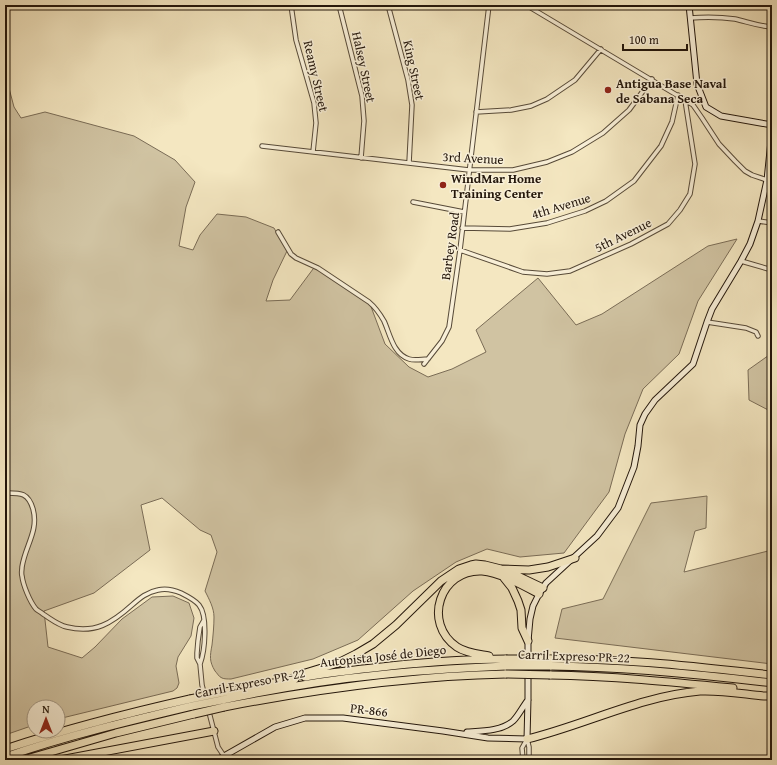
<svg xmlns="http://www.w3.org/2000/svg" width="777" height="765" font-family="'Gentium Book Plus',serif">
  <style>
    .green { fill: #d0c3a2; stroke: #7a6c56 }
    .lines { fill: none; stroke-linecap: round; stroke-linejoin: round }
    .street-casing { stroke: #574a38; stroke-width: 5.5 }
    .secondary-casing { stroke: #23160b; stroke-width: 7 }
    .highway-casing { stroke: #23160b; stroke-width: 9 }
    .street { stroke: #f8efd7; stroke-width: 3.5 }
    .secondary { stroke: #f8efd7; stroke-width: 5 }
    .highway { stroke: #f4e7c1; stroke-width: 7 }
    .highway-bridge-casing { stroke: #23160b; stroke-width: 9; stroke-linecap: butt }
    .highway-bridge { stroke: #f4e7c1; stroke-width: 7 }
    .poi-dot { fill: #8f2418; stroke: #f8efd7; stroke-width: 1.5 }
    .labels { text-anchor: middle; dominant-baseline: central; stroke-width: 3; stroke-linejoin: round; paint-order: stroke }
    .street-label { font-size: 13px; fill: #23160b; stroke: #f8efd7 }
    .poi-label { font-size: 13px; font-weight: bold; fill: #23160b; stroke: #f8efd7; text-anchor: start }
  </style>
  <rect width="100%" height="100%" fill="#f4e7c1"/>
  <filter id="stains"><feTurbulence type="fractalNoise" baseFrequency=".005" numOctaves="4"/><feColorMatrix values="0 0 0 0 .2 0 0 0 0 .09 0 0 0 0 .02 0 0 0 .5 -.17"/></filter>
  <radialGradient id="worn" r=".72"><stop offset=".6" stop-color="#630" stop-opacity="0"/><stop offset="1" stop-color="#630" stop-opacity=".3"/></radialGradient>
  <path class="green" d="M5,73L14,107L21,118L45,112L134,136L175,160L195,182L186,207L179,246L193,250L200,235L217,214L246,217L274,228L287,251L273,280L266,301L290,300L316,265L370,304L385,344L409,367L428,377L452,369L486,352L476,330L538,278L576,325L602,314L708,246L737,239L698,301L679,354L643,389L625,434L609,492L564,553L520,557L487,549L456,562L413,591L358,640L313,659L231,679C228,679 224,679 222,678C219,677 217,673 215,671C209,661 210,656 212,645C213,636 214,626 214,617C214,608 209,599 205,591L217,552L211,535L200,530L162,498L141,505L150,550L94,593L44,611L48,647L82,658L95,647L122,619L152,597L173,596L189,603L194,618L191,636L178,657L176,666L179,683L177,688L173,691L58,719V707H34V725L5,735Z
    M772,353V412L749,400L748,370Z
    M707,496L706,528L695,531L684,572L772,550V664L555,638L562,609L603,599L651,503Z"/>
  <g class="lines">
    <g class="street-casing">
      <path id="street" d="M291,5L296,40L314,103L316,123L313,152
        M339,5L362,96L364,121L361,158
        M388,5L408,80L412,105L409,163
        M526,5L685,100L693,105L702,118L719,144L735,161L745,171L752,175L767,180
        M707,5L741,7
        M690,18C705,17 720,17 735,19C748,22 758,26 772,27
        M476,112L511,110L531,106L547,99L575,80L601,49
        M262,146L469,170H513L547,162L572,152L603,133L629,110L652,79
        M413,202L464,212
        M758,221L772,223
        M462,228L510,229L547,223L585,211L606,201L634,181L661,146L672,122L678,95
        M278,232L291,254L296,258L318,268L369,302C375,307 380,314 384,321C390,334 393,354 409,359C415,361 422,359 428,359
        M460,250L523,272L547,274L570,271L631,244L668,224L680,210L690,194L695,164L685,100
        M741,261L772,270
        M707,322L746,328L756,332L758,336
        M424,364L442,341L449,327L460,250L489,5
        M5,493C20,493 28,492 33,509C39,531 25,546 22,567C22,570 21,573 22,576C23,585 30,602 36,609C38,611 41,612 43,614C51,619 58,625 67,627C95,634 112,623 132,605C140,598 147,592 158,590C166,588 174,590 181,593C187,596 195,600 199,605C208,616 205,651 200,664
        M204,620L200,627L198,641L197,653V658L200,664L202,685L218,747L224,756
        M527,739L529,747V760
        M523,760L522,748L527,739"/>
    </g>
    <g class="secondary-casing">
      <path id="secondary" d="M689,5L697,84L706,107L721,116L772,125
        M528,662V641L530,619L533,606L539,594L546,583L597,536L618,508L634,467L638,446L640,425L645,414L655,400L693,364L707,322L712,309L741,261L750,244L758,221L767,180L772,131
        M467,732C481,731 502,731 513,721C519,715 523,706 528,700
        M217,760L275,727L305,718H343L443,731L488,738L527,739L528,699V672"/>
    </g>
    <g class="highway-casing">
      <path id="highway" d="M505,570L543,588
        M504,578L512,588L518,601L521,610L522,628L528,641
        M489,656C478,654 466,653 457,647C422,623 440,569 482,571C499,572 524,586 539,594
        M550,659C624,658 698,667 772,675
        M550,666C624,667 698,674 772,683
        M550,675C611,676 672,682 733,688
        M305,677C333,672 362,669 390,666C428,662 467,659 506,659
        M291,679L302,674L338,663L356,654L373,644L396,625L441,581L459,569L471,565L476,564L485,565L501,569L529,570L548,567L575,558
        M220,693L295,679
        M222,700C274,689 326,680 378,675C421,670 463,668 506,666
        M224,707C317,689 411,676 506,674
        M527,739C585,725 640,696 700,691C721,690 743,694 764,696H772
        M5,749C66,729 128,713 190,699
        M5,757C66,736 129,721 192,706
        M23,760L116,733L194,714
        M60,760L214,731"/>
    </g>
    <use href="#street" class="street"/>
    <use href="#secondary" class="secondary"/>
    <use href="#highway" class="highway"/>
    <g class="highway-bridge-casing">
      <path id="highway-bridge" d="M506,659H550
        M506,666H550
        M506,674L550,675
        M190,699L220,693
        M192,706L222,700
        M194,714L224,707"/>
    </g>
    <use href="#highway-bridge" class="highway-bridge"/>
  </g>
  <g class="poi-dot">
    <circle cx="608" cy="90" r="4"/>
    <circle cx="443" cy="185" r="4"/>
  </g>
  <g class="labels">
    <g class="street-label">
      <text transform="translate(364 67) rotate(78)">Halsey Street</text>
      <text transform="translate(414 70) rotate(78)">King Street</text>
      <text transform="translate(316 76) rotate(77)">Reamy Street</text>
      <text transform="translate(473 158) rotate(3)">3rd Avenue</text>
      <text transform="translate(561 206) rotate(-17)">4th Avenue</text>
      <text transform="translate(623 235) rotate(-26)">5th Avenue</text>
      <text transform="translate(450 246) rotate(-82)">Barbey Road</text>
      <text transform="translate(383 656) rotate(-6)">Autopista José de Diego</text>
      <text transform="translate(574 656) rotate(2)">Carril Expreso PR-22</text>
      <text transform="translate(250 683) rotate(-11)">Carril Expreso PR-22</text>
      <text transform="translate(369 710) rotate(7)">PR-866</text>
    </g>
    <g class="poi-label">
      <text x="616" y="83">Antigua Base Naval<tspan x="616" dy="15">de Sabana Seca</tspan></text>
      <text x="451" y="178">WindMar Home<tspan x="451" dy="15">Training Center</tspan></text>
    </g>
  </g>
  <rect width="777" height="765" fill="none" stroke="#f4e7c1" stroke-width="20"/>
  <rect x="6" y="6" width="765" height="753" fill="none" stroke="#23160b" stroke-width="2"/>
  <rect x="10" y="10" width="757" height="745" fill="none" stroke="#23160b"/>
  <g transform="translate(46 719)"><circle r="19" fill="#f8efd7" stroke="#a39885"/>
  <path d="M0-3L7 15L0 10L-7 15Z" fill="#8f2418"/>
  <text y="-6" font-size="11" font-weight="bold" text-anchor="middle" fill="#23160b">N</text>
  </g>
  <path d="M623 44v6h64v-6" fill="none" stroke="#23160b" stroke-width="2"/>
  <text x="629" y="44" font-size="12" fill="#23160b" stroke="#f8efd7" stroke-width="3" paint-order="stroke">100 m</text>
  <rect width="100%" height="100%" filter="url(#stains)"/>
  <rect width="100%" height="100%" fill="url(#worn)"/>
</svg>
